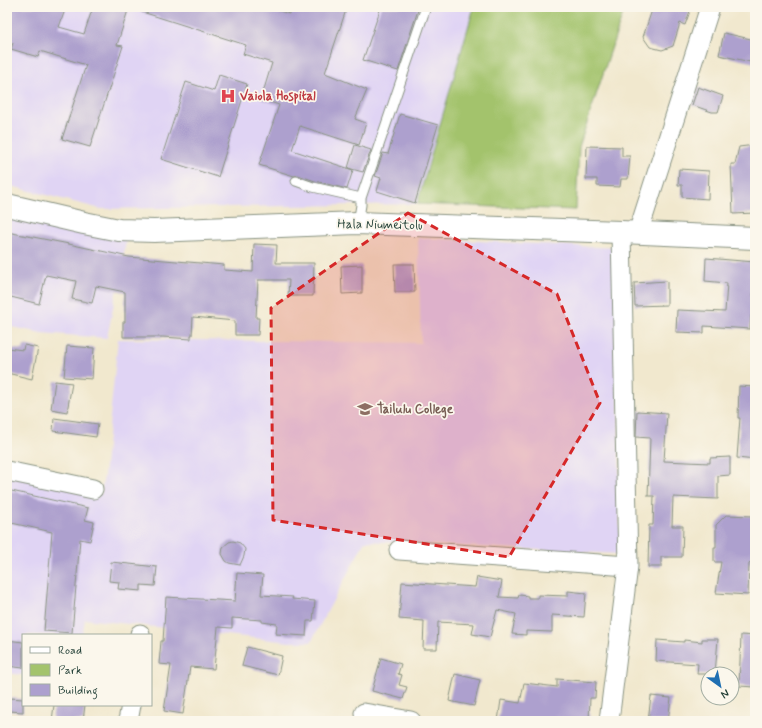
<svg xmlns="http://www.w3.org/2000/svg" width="762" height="728" font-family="Mynerve,sans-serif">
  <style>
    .built { fill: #e0d4f4 }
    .green { fill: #a3c36c; stroke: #618050 }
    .building { fill: #ada0ce }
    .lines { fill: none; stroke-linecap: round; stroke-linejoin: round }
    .service-casing { stroke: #889281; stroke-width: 11 }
    .minor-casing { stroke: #889281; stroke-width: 21 }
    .tertiary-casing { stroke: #889281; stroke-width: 24 }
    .service { stroke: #fff; stroke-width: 9 }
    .minor { stroke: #fff; stroke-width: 19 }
    .tertiary { stroke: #fff; stroke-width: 22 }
    .marked { fill: #d62828; fill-opacity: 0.2; stroke: #d62828; stroke-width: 3; stroke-dasharray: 8 5; stroke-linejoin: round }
    .labels { text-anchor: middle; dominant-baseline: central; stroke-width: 3.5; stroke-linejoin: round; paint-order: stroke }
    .health-label { font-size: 13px; font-weight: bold; fill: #be3a42; stroke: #fbf7ec; text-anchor: start }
    .street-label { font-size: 13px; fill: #1f3d34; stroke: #fbf7ec }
    .education-label { font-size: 13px; font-weight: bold; fill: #785e54; stroke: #fbf7ec; text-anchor: start }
  </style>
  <rect width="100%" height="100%" fill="#fbf7ec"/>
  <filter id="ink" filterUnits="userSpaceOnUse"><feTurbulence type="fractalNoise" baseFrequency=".025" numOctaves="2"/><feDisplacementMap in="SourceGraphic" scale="8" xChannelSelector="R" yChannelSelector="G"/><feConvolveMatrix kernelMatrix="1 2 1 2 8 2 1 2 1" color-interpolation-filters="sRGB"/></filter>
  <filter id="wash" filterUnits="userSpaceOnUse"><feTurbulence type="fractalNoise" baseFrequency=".012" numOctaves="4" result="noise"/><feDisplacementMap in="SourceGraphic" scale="16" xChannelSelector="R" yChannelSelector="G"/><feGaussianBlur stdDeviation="0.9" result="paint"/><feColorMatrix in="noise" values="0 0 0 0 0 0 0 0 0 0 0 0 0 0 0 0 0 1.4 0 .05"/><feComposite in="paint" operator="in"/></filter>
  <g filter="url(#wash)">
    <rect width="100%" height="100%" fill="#f1e8ce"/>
    <path class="built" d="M7,7H474L417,204L101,209L7,185Z
      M7,217L70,232L127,237L107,338L41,333L7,326Z
      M418,238L617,248L620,554L365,541L311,642H289L85,619L82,635H23V675L7,673V475L101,494L104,476L118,339L421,343Z"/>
    <path class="green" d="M474,7H625L579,147L576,210L417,204Z"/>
    <g id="blocks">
      <path class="building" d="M7,7H66L59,27L84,34L93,7H129L117,45L123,46L90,147L62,139L86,65L40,51L38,57L11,49L13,43L7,41Z
        M136,7H267L289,14L291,7H347L325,73L367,90L355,119L366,123L359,145L300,126L292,150L353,170L347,189L315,181L298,175L294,176L259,165L279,105L261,99L272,63L243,54L246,45L136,10Z
        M381,7H419L398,71L363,60Z
        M653,7H678L690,11L685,25L680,23L673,46L662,50L650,47L643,37Z
        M724,33L755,40V63L719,55Z
        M219,75L247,84L218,177L161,159L186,82L214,91Z
        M698,87L723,96L718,112H712L692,105Z
        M400,114L438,125L415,203L377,191L381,178L375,176L383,153L388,154Z
        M355,145L371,150L363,172L348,168Z
        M755,145V213L733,214L731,164H735L739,147Z
        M587,146L622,147V156H630L628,179H621L620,187L597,186V179H586Z
        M679,169L709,171L708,199L682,197V185H678Z
        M7,232L64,243L129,257L224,265V270L253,272L254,244L277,245L276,263H314L313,296H288L289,280H258L256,318H259L258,335H235V321L193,317L192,335H191V339L163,337H123V322H125V292L96,286L92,303L72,299L76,281L46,275L39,304L7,296Z
        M706,258L755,262L753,296H755V316L751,315L750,329L704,326V333L676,332L677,310L725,312L727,283L705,281Z
        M394,264H414L415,292H395Z
        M362,265V293L342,294L341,266Z
        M667,281V305L635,306L634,283Z
        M24,345L38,348L32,379L7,373V348L23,350Z
        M67,346L94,348L92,379L64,377Z
        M55,381L72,383L67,412L51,409Z
        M739,386L755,387V460L737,458L740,418H738Z
        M637,411L667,413L664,461L710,463V458L730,457V475L718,476V499L673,497L672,526H683L682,557H661V567H648L649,525H653L654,496H648L650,438L636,437Z
        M54,418L98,424L96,437L53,431Z
        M7,490L88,508L85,520L94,522L90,541L80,539L72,633L44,631L52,532L7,522Z
        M726,515L752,516V549L755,552V559L749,564L748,595L716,593L721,562H714V547H716V525Z
        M233,541L240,543L245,549L244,556L240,565L229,563L226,561L222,554L223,547L229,542Z
        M111,562L157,567L155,586L141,585V591L118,589L119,582L109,581Z
        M237,573L263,575L261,595L293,597L292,599L315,601L313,621H307L306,636L276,634L277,624L262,622V620L232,618V628L218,627L214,669L190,667L183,714L164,711L171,665L159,664L161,641H163L166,597L235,601Z
        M477,577L502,581L499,597L518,598L519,595L528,596V598H538V595L568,596V591L586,593L584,617L552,615V632L526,631V635L512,634L516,614L497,610L490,637L472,634L474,624L438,622L437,649H423L424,621L399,619L402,582L475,587Z
        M741,635L755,636V687L739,686Z
        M702,639H718L715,674H697L698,664L656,661L657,640L684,642V640L702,642Z
        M7,640L23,642V668L7,666Z
        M247,647L282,656L278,675L242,666Z
        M381,658L401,664L398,674L402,675L399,685L407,687L403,699L372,691Z
        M455,674L480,680L474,706L449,701Z
        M557,679L596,682L595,698H590L589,721H498L501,700L520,703L524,683L557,687Z
        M651,696L671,698L668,721H648Z
        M10,698L23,699V712L9,711Z
        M54,705H85L83,721H52Z"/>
    </g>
  </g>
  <g filter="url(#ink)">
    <use href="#blocks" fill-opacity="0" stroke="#889281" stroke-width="1"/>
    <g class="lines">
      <g class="service-casing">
        <path id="service" d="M296,181L313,187L361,198
          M358,223L361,205V198L426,7"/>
      </g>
      <g class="minor-casing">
        <path id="minor" d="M638,233L710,7
          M7,471L93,489
          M399,550L628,566
          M140,635V634
          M364,713L411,721
          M128,721L131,705
          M609,721L628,566L621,232"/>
      </g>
      <g class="tertiary-casing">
        <path id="tertiary" d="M7,205L84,223L119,230L154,231L357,223L621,232L755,238"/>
      </g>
      <use href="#service" class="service"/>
      <use href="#minor" class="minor"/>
      <use href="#tertiary" class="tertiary"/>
    </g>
  </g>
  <path class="marked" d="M408,213L557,294L600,403L509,557L273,520L271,308Z"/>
  <defs>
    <g id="hospital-bare" transform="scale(1.2)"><path d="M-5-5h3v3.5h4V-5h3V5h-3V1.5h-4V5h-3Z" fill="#e0444e" stroke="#fbf7ec" stroke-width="2.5" paint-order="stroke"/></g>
    <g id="school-bare" transform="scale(1.2)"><path d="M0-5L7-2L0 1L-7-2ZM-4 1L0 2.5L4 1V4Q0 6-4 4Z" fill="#8d6e63" stroke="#fbf7ec" stroke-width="2.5" paint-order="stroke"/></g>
  </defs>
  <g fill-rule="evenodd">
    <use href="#hospital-bare" x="228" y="96"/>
    <use href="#school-bare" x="365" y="409"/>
  </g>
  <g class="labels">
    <g class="health-label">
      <text x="240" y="96">Vaiola Hospital</text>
    </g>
    <g class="street-label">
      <text transform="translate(380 225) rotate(1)">Hala Niumeitolu</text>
    </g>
    <g class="education-label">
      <text x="377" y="409">Tailulu College</text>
    </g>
  </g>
  <rect width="762" height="728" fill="none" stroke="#fbf7ec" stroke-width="24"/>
  <rect x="22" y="634" width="130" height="72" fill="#fbf7ec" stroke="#a3ada2"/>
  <rect x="30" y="647" width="20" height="6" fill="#ffffff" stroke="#a3ada2"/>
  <text x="58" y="654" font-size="12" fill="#1f3d34">Road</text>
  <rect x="30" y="664" width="20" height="12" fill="#a3c36c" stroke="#a3ada2"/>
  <text x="58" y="674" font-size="12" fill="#1f3d34">Park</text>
  <rect x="30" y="684" width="20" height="12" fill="#ada0ce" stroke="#a3ada2"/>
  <text x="58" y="694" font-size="12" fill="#1f3d34">Building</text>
  <g transform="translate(720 686) rotate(147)"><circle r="19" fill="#fbf7ec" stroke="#a3ada2"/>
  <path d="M0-3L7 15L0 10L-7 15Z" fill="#1f6fb2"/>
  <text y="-6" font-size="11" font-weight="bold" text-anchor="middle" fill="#1f3d34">N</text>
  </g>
</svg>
